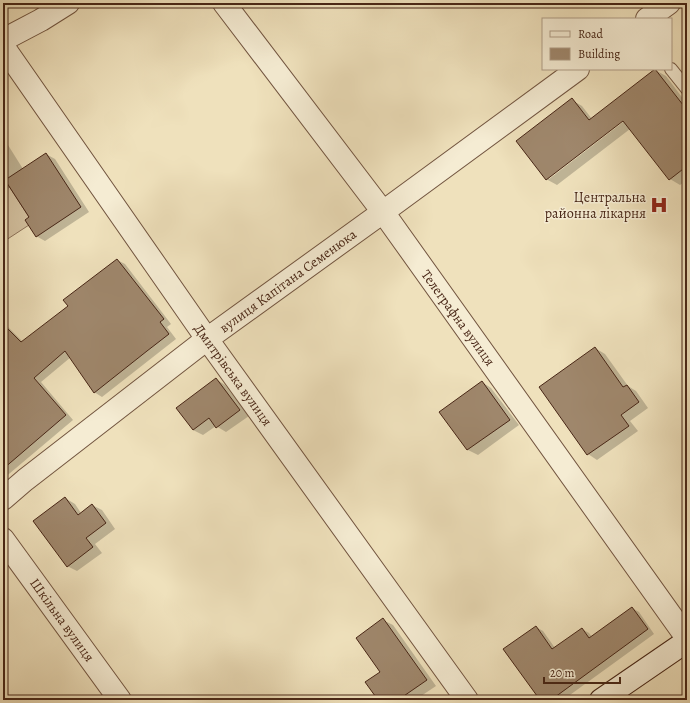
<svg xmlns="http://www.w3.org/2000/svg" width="690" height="703" font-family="Alegreya,serif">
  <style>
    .green { fill: #d3c1a0; stroke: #8e745b }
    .shadow { fill: #0003; fill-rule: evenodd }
    .building { fill: #9f876c; stroke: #482616 }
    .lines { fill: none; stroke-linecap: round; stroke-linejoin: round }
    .service-casing { stroke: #725540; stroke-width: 14 }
    .minor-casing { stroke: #725540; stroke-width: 24 }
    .secondary-casing { stroke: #482616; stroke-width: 24 }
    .service { stroke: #f5ecd3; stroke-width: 12 }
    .minor { stroke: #f5ecd3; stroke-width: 22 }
    .secondary { stroke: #f5ecd3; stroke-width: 22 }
    .labels { text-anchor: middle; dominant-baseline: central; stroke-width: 3; stroke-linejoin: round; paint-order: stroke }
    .poi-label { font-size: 14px; fill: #482616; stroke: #f5ecd3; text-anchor: end }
    .street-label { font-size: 14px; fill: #482616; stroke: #f5ecd3 }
  </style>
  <rect width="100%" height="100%" fill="#efe1bc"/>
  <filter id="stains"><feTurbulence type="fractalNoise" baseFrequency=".005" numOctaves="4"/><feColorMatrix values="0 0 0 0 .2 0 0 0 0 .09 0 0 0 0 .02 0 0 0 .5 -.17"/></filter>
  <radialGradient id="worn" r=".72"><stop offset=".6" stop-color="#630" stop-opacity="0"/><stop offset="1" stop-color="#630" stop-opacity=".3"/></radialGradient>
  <path class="green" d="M5,180L29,217V225L3,242V181Z"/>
  <path class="shadow" d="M655,70L666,76L687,104V180L680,185L670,179L630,129L557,185L546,179L572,100L582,106L592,119ZM626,117L627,119L549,179V177Z
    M3,137L23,169L46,154L55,159L89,212L45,241L36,236L31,218L11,187L3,192Z
    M117,260L125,264L171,324L167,327L176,339L102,397L94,392L71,357L41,382L73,420L3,479V322L23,342L69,306Z
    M595,348L605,354L628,386L636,391L648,408L630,421L638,431L597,460L588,454Z
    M216,379L225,385L249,416L226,432L216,426L203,435L193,430L177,408Z
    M482,382L491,388L519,425L478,455L468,450L441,412Z
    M65,498L75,504L81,513L92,505L102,510L115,529L95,544L102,553L77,571L67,566Z
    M632,608L639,612L654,634L563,700H541L536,627L543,631L555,648L582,629L589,633L592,637Z
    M383,620L393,625L436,686L415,700H379Z"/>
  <path class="building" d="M655,69L687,110V166L669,180L623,121L546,180L516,141L572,98L589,120Z
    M46,153L81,207L36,237L25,220L29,217L5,180Z
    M117,259L164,319L160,322L169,334L147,351L94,393L65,351L34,378L66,415L3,469V324L21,342L68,306L63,300Z
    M595,347L623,387L627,385L639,402L621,415L629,426L587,455L539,387Z
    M216,378L240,410L216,428L209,418L193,430L176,408Z
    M482,381L510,420L467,450L439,412Z
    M65,497L78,515L92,504L106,523L86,538L93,547L67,567L33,521Z
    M632,607L648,629L551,700H540L503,649L536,626L552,649L582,628L589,638Z
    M383,618L427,680L398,700H378L365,682L380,672L356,638Z"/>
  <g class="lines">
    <g class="service-casing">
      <path id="service" d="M671,69L687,89"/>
    </g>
    <g class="minor-casing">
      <path id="minor" d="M224,3L383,212L687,638
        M647,19L669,3
        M3,40L41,20L68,3
        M3,46L207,339L467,700
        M3,499L25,480L207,339L383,212L578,69
        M3,539L120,700"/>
    </g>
    <g class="secondary-casing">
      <path id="secondary" d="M601,700L687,641"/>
    </g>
    <use href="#service" class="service"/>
    <use href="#minor" class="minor"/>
    <use href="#secondary" class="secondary"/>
  </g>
  <defs>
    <g id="hospital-bare" transform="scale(1.38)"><path d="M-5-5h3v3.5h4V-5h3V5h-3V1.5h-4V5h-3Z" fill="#8f2418" stroke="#f5ecd3" stroke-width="2.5" paint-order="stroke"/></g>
  </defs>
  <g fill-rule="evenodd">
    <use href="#hospital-bare" x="659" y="205"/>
  </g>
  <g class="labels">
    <g class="poi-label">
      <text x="646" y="197">Центральна<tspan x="646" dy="16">районна лікарня</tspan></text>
    </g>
    <g class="street-label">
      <text transform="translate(288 281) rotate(-36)">вулиця Капітана Семенюка</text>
      <text transform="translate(458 318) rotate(54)">Телеграфна вулиця</text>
      <text transform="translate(233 375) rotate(54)">Дмитрівська вулиця</text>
      <text transform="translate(62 620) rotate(54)">Шкільна вулиця</text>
    </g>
  </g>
  <rect width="690" height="703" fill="none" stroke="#efe1bc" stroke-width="16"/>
  <rect x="4" y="4" width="682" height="695" fill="none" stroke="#482616" stroke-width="2"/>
  <rect x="8" y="8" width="674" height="687" fill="none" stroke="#482616"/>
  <rect x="542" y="18" width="130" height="52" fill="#f5ecd3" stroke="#b09d87"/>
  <rect x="550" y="31" width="20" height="6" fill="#f5ecd3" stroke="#b09d87"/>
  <text x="578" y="38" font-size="12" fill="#482616">Road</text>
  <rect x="550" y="48" width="20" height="12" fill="#9f876c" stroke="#b09d87"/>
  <text x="578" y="58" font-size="12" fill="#482616">Building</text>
  <path d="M544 677v6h76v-6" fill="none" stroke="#482616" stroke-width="2"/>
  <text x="550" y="677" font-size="12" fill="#482616" stroke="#f5ecd3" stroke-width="3" paint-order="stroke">20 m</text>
  <rect width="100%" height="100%" filter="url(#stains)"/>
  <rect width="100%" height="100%" fill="url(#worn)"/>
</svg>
